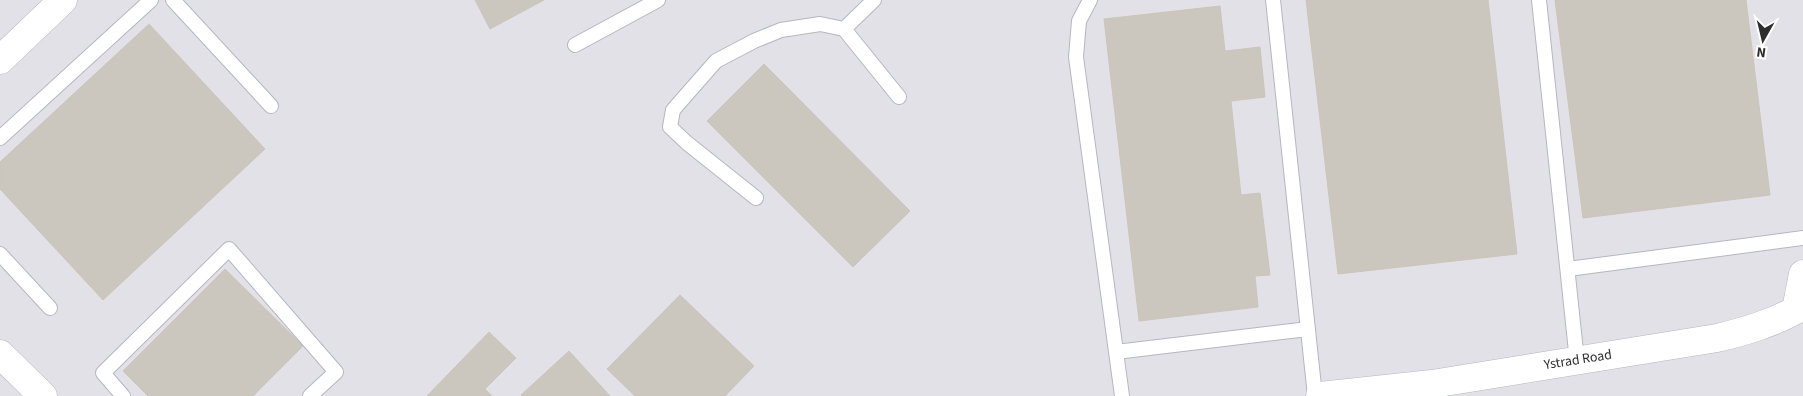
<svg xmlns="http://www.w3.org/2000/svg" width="1803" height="396" font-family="'Source Sans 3',sans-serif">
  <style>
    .industrial { fill: #e3e1e8 }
    .building { fill: #cbc7bf; stroke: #cbc5ba }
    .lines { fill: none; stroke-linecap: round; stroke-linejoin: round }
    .service-casing { stroke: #b4b7c1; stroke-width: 16 }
    .minor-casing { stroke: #b4b7c1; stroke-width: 29 }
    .tertiary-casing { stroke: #b4b7c1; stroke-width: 29 }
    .service { stroke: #fff; stroke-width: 14 }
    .minor { stroke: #fff; stroke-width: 28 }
    .tertiary { stroke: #fff; stroke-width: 28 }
    .labels { text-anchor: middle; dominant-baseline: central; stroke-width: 4.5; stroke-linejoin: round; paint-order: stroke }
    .street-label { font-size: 14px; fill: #2e2e2e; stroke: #fff }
  </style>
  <rect width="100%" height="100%" fill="#efe9e1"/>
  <path class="industrial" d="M0,0H1803V396H0Z"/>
  <path class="building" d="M475,0H544L490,29Z
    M1306,0H1488L1517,254L1338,274Z
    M1555,0H1746L1770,195L1583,218Z
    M1220,6L1225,51L1260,47L1265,97L1231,101L1241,195L1260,193L1270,275L1255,276L1258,307L1139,321L1104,19Z
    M149,24L265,149L103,300L0,189V162Z
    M764,64L910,211L853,267L707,121Z
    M225,269L303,346L253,396H148L123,371Z
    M680,295L754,366L725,396H635L607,369Z
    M489,332L516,358L485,389L492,396H427Z
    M569,351L610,396H523L521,395Z"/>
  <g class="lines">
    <g class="service-casing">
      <path id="service" d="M173,0L271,106
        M1090,0L1079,21L1076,57L1122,396
        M1273,0L1315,396
        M1539,0L1577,361
        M844,29L899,97
        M575,45L658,0
        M0,138L151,0
        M756,198L687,143L670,127L673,110L716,61L754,41L781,30L820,24L844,29L874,0
        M0,254L50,308
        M1568,269L1803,238
        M1116,352L1308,329
        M123,396L103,373L229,249L336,372L310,396"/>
    </g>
    <g class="minor-casing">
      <path id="minor" d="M0,60L63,0
        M0,354L43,396"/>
    </g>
    <g class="tertiary-casing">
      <path id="tertiary" d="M1320,396L1432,384L1717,338C1746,331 1770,324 1796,310L1803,274"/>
    </g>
    <use href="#service" class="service"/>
    <use href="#minor" class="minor"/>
    <use href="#tertiary" class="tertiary"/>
  </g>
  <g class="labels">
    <g class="street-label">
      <text transform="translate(1578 360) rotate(-9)">Ystrad Road</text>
    </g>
  </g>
  <g transform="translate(1763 40) rotate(188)" stroke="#ffffff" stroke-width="4" paint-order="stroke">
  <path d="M0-4L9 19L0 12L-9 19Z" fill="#2e2e2e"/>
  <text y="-8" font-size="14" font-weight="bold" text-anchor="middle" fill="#2e2e2e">N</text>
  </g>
</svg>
